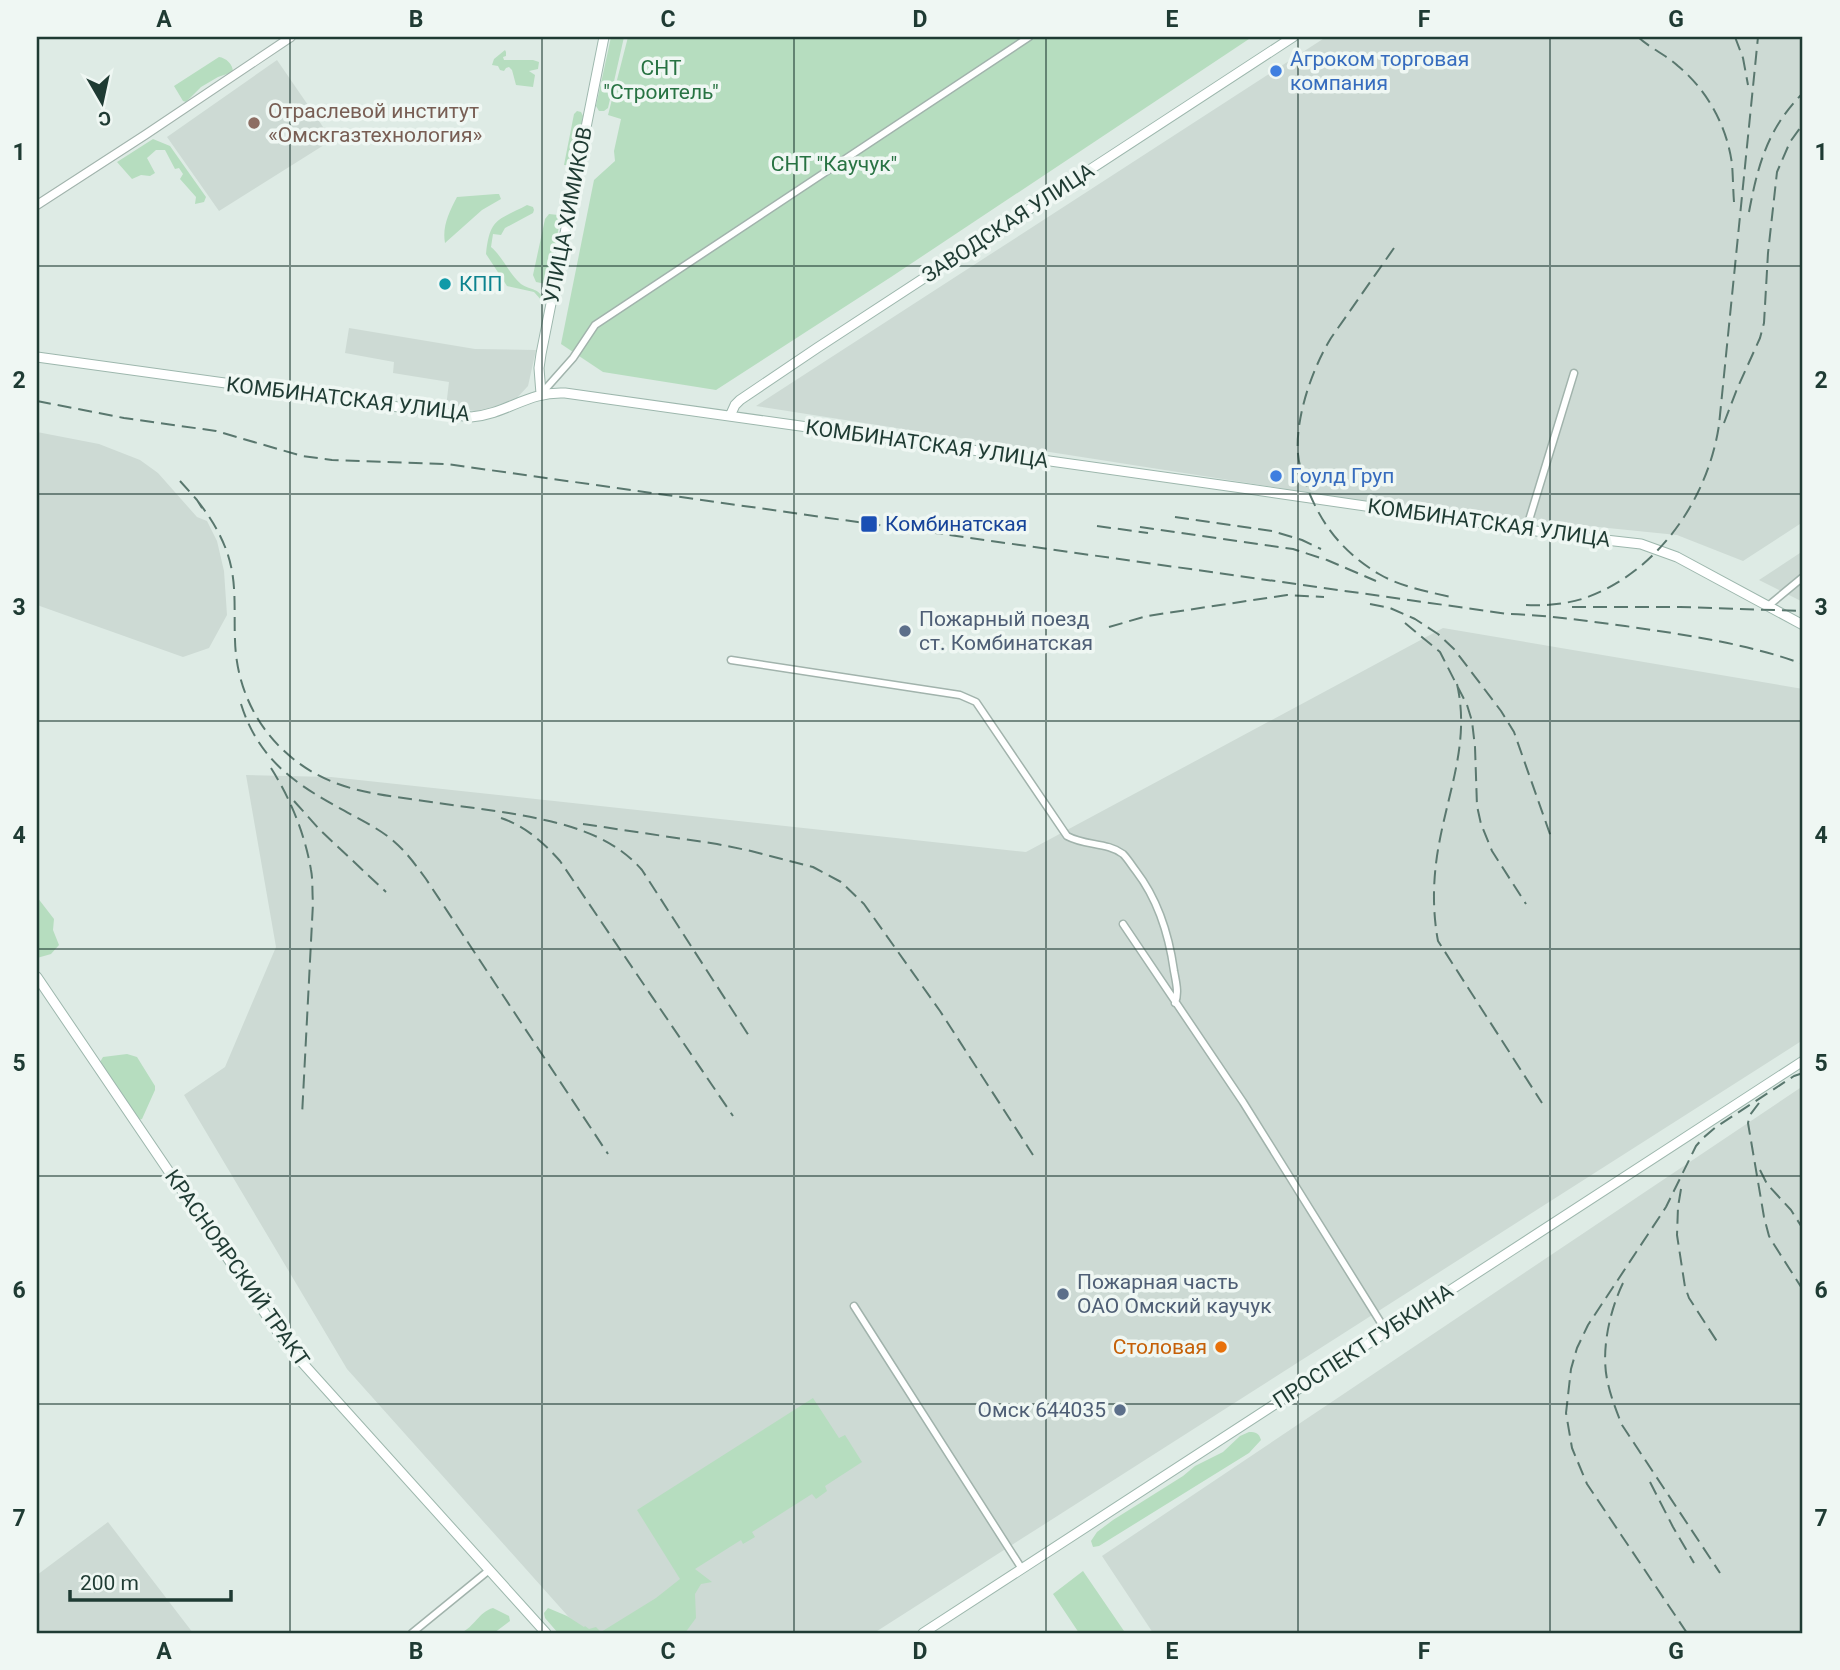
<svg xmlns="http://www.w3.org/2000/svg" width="1840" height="1670" font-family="Roboto,sans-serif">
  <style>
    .built { fill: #cddad4 }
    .green { fill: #b6ddbf }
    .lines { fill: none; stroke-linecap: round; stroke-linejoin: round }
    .minor-casing { stroke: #a1b3ac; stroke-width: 9 }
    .tertiary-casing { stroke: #a1b3ac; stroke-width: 10 }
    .secondary-casing { stroke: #9db7ad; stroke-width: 11 }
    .minor { stroke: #fff; stroke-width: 6 }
    .tertiary { stroke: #fff; stroke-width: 8 }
    .secondary { stroke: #fff; stroke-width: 9 }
    .rail { stroke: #59776e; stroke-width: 2; stroke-dasharray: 14 7; stroke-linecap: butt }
    .grid { fill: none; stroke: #1f3b33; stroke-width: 2; stroke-opacity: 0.55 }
    .shop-dot { fill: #3f7fe0; stroke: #eff7f3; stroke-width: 2.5 }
    .education-dot { fill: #8d6e63; stroke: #eff7f3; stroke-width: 2.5 }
    .culture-dot { fill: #0f9aa8; stroke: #eff7f3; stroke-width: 2.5 }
    .transit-dot { fill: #1a4fb4; stroke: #eff7f3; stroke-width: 2.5 }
    .service-dot { fill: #5c6f8a; stroke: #eff7f3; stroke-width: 2.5 }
    .food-dot { fill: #e8710a; stroke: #eff7f3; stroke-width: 2.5 }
    .labels { text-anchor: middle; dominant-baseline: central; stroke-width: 7; stroke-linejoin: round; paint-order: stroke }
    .shop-label { font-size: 21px; fill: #366cbe; stroke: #eff7f3; text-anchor: start }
    .park-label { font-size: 21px; fill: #287343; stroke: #eff7f3 }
    .education-label { font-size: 21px; fill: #785e54; stroke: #eff7f3; text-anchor: start }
    .street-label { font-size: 21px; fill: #1f3b33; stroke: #eff7f3 }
    .culture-label { font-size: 21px; fill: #0d838f; stroke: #eff7f3; text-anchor: start }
    .transit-label { font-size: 21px; fill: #164399; stroke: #eff7f3; text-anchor: start }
    .service-label { font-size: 21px; fill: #4e5e75; stroke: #eff7f3; text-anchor: start }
    .food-label { font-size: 21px; fill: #c56008; stroke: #eff7f3; text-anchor: end }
    .neatline { fill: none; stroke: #1f3b33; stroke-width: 2.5 }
    .grid-label { font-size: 23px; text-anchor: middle; font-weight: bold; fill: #1f3b33 }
  </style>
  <rect width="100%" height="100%" fill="#deebe5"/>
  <path class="built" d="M1326,37H1803V522L1743,561L1677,535L1401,507L756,406Z
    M277,60L332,140L219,211L167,137Z
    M349,328L475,349L536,350L528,386L516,399L489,413L446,407L449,382L393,373L394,362L345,353Z
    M37,432L99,444L140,460L158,473L197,517L207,521L217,541L224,571L227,615L209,648L183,657L37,605Z
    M1803,551V602L1759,580Z
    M1443,628L1803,689V1040L874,1633H583L347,1369L184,1095L225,1067L276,947L246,775L331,777L1026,852Z
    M1803,1086V1633H1153L1102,1556Z
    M108,1522L193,1633H37V1575Z"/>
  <path class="green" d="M611,37H624L608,108L604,111H599L596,106Z
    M628,37H1252L891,277L716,390L603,372L561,344L594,180L615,161L614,151L621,119L608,115Z
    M505,50L506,52V56L503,57L504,60H533L539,62L538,69L529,71L535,75L533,87L516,85L512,70L509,67L506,68L504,71L500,70L498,66L492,65L494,59Z
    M219,57C226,58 233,64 233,72L218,77L201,87L186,102L183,101L174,86Z
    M577,111L581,112L583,116L575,161L573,165H564L574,114Z
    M153,139L170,146L206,197L204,202L195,204L196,197L180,179L183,174L179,168L175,169L165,150H156L147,158L155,173L150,176L141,175L132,179L117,162Z
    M496,194H499L501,199L482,210L445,243C442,227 449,212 457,197Z
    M527,205L533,207L534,210L533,213L505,228L501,235L493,234L491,247C503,257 509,274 521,284C532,291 538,287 545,301L543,302L534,292L507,286L486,254C490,218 497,221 527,205Z
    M549,214L558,215L560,221L549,278L546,283H541L536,282L533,275L545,219Z
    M37,897L54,919L53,930L59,945L51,954L37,958Z
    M127,1054L137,1057L155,1086V1090L142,1119L139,1120L100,1062L103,1057Z
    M813,1398L839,1438L845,1435L862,1462L825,1486L827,1491L816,1499L812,1494L752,1532L755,1537L743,1544L741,1540L695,1569L712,1582L701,1584L695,1594L696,1618L685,1633H558L545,1618L544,1613L548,1608L567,1616L584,1627L585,1626L589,1629L596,1627L601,1632L656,1598L680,1579L637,1510Z
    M1249,1432C1256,1432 1259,1433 1261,1440L1249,1453L1099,1546L1093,1547L1091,1541L1097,1532L1113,1520L1183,1476L1195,1466L1223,1452L1240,1436Z
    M1083,1571L1124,1631L1121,1633H1079L1053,1594Z
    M493,1608L509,1616L510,1621L494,1633H461C474,1627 479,1612 493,1608Z"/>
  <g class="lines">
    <g class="minor-casing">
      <path id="minor" d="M541,394L573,358L595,325L1029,37
        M1526,530L1574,373
        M1768,606L1803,577
        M731,660L960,695L976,702L1067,836C1085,846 1107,842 1123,854C1128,859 1132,866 1136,871C1159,901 1169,935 1174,971C1176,982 1179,993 1175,1003
        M1123,924L1243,1102L1386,1331
        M854,1306L1022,1569
        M412,1633L488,1571"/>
    </g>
    <g class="tertiary-casing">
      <path id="tertiary" d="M37,205L145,135L291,37"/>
    </g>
    <g class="secondary-casing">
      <path id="secondary" d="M37,357L471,417C507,414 528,391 565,393L1242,488L1570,536L1641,544L1677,557L1803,625
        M541,394L539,368L541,354L604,37
        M730,416L735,405L740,400L817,348L1293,37
        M37,977L277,1331L299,1359L546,1633
        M923,1633L1803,1061"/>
    </g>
    <use href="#minor" class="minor"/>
    <use href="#tertiary" class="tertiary"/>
    <use href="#secondary" class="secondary"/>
    <path class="rail" d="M1638,37C1650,48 1666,55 1678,66C1707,90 1727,126 1732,164C1733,176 1733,189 1734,202
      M1735,37L1743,58L1748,85
      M1749,212C1758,164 1768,128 1803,93
      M1394,248L1331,338C1312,369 1295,418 1298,454C1299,467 1304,478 1308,490C1323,527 1344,553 1379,574C1401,587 1430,592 1455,598
      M37,401L124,418L216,431L302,456L332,460L447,464L1508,614C1548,615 1586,621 1625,626C1686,635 1745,643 1803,664
      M1724,423L1737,389L1760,338L1764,323L1768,253L1777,172L1790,142L1803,124
      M180,481L197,500L202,508
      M197,500C214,522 227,544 232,571C236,594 234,617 235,640C236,681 252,720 282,749C325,790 369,793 424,801C470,808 516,812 561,824C593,833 620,845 642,870L751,1039
      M1175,517L1272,531L1302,540L1321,549
      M1097,526L1148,533
      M1140,527L1293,549L1327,560L1376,581
      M1370,604L1390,608L1415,619L1438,634L1454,649L1501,711L1514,732L1551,837
      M1526,605C1546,606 1567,604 1585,598C1658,572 1708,499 1719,425L1758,37
      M1572,607H1680L1803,611
      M1405,623L1440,652L1467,705L1472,721L1475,747L1477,806L1481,824L1492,851L1526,904
      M1109,627L1147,616L1287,595L1324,597
      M1457,684C1470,741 1449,789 1439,844C1433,876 1432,909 1438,941L1542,1103
      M241,704C257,755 289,780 334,805C353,816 373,825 390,838C405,850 415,864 426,879L608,1154
      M271,768C290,798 305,834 311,870C313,880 312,892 313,903L302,1116
      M294,801L320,830L386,892
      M501,818C525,826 543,842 560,861L733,1116
      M583,824L717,844L751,851L813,867L841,882L864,904L940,1011L1033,1155
      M1759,1103L1750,1115L1748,1123L1764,1217L1769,1236L1773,1243L1803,1290
      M1760,1170L1767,1184L1791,1210L1803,1229
      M1681,1189L1678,1207L1677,1235L1685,1287L1689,1298L1720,1346
      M1623,1283C1610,1310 1601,1349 1607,1379C1610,1395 1616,1410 1622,1425L1720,1573
      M1650,1482L1673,1527L1694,1563
      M1687,1633L1587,1484L1572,1448L1566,1413L1571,1369L1577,1348L1588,1325L1666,1207L1696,1146L1703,1138L1716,1127L1794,1076L1803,1073"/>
  </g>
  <path class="grid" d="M290,37V1633M542,37V1633M794,37V1633M1046,37V1633M1298,37V1633M1550,37V1633M37,266H1803M37,494H1803M37,721H1803M37,949H1803M37,1176H1803M37,1404H1803"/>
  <g class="shop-dot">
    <circle cx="1276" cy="71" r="7"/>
    <circle cx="1276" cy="476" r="7"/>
  </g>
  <circle class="education-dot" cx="254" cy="123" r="7"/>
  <circle class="culture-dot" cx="445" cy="284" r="7"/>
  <rect class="transit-dot" x="860" y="515" width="18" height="18" rx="3.5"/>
  <g class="service-dot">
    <circle cx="905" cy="631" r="7"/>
    <circle cx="1063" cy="1294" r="7"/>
    <circle cx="1120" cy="1410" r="7"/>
  </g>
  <circle class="food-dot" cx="1221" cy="1347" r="7"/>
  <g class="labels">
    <g class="shop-label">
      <text x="1290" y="59">Агроком торговая<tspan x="1290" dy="24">компания</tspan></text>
      <text x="1290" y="476">Гоулд Груп</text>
    </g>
    <g class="park-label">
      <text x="661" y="68">СНТ<tspan x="661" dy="24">"Строитель"</tspan></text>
      <text x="834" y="164">СНТ "Каучук"</text>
    </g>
    <g class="education-label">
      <text x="268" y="111">Отраслевой институт<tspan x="268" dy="24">«Омскгазтехнология»</tspan></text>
    </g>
    <g class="street-label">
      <text transform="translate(568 215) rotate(-79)">УЛИЦА ХИМИКОВ</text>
      <text transform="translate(1008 223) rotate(-33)">ЗАВОДСКАЯ УЛИЦА</text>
      <text transform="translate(348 399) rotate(7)">КОМБИНАТСКАЯ УЛИЦА</text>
      <text transform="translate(927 444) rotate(8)">КОМБИНАТСКАЯ УЛИЦА</text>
      <text transform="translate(1489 523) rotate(8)">КОМБИНАТСКАЯ УЛИЦА</text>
      <text transform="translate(237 1268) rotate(55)">КРАСНОЯРСКИЙ ТРАКТ</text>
      <text transform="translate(1363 1346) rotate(-33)">ПРОСПЕКТ ГУБКИНА</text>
    </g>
    <g class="culture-label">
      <text x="459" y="284">КПП</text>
    </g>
    <g class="transit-label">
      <text x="885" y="524">Комбинатская</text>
    </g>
    <g class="service-label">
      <text x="919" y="619">Пожарный поезд<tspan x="919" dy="24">ст. Комбинатская</tspan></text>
      <text x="1077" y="1282">Пожарная часть<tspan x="1077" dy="24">ОАО Омский каучук</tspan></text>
      <text x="1106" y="1410" text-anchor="end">Омск 644035</text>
    </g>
    <g class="food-label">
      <text x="1207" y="1347">Столовая</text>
    </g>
  </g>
  <rect width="1840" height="1670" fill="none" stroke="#eff7f3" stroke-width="77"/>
  <g transform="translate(102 102) rotate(171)" stroke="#eff7f3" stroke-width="5" paint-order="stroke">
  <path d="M0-5L12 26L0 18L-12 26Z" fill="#1f3b33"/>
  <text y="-10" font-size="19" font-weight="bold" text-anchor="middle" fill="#1f3b33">С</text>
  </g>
  <path d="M70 1590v10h161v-10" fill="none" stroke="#1f3b33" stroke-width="3.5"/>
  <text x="80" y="1590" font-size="21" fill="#1f3b33" stroke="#eff7f3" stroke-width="5" paint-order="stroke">200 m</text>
  <rect x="38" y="38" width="1763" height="1594" class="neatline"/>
  <g class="grid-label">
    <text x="164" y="27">A</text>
    <text x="416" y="27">B</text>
    <text x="668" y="27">C</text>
    <text x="920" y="27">D</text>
    <text x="1172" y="27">E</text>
    <text x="1424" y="27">F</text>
    <text x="1676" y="27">G</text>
    <text x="19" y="160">1</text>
    <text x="1821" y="160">1</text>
    <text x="19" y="388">2</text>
    <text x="1821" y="388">2</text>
    <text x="19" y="615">3</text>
    <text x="1821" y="615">3</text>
    <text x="19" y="843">4</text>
    <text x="1821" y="843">4</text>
    <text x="19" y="1071">5</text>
    <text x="1821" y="1071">5</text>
    <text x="19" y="1298">6</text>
    <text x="1821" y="1298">6</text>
    <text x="19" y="1526">7</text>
    <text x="1821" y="1526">7</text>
    <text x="164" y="1659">A</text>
    <text x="416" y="1659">B</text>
    <text x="668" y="1659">C</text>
    <text x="920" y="1659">D</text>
    <text x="1172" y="1659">E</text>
    <text x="1424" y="1659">F</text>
    <text x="1676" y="1659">G</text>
  </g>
</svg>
